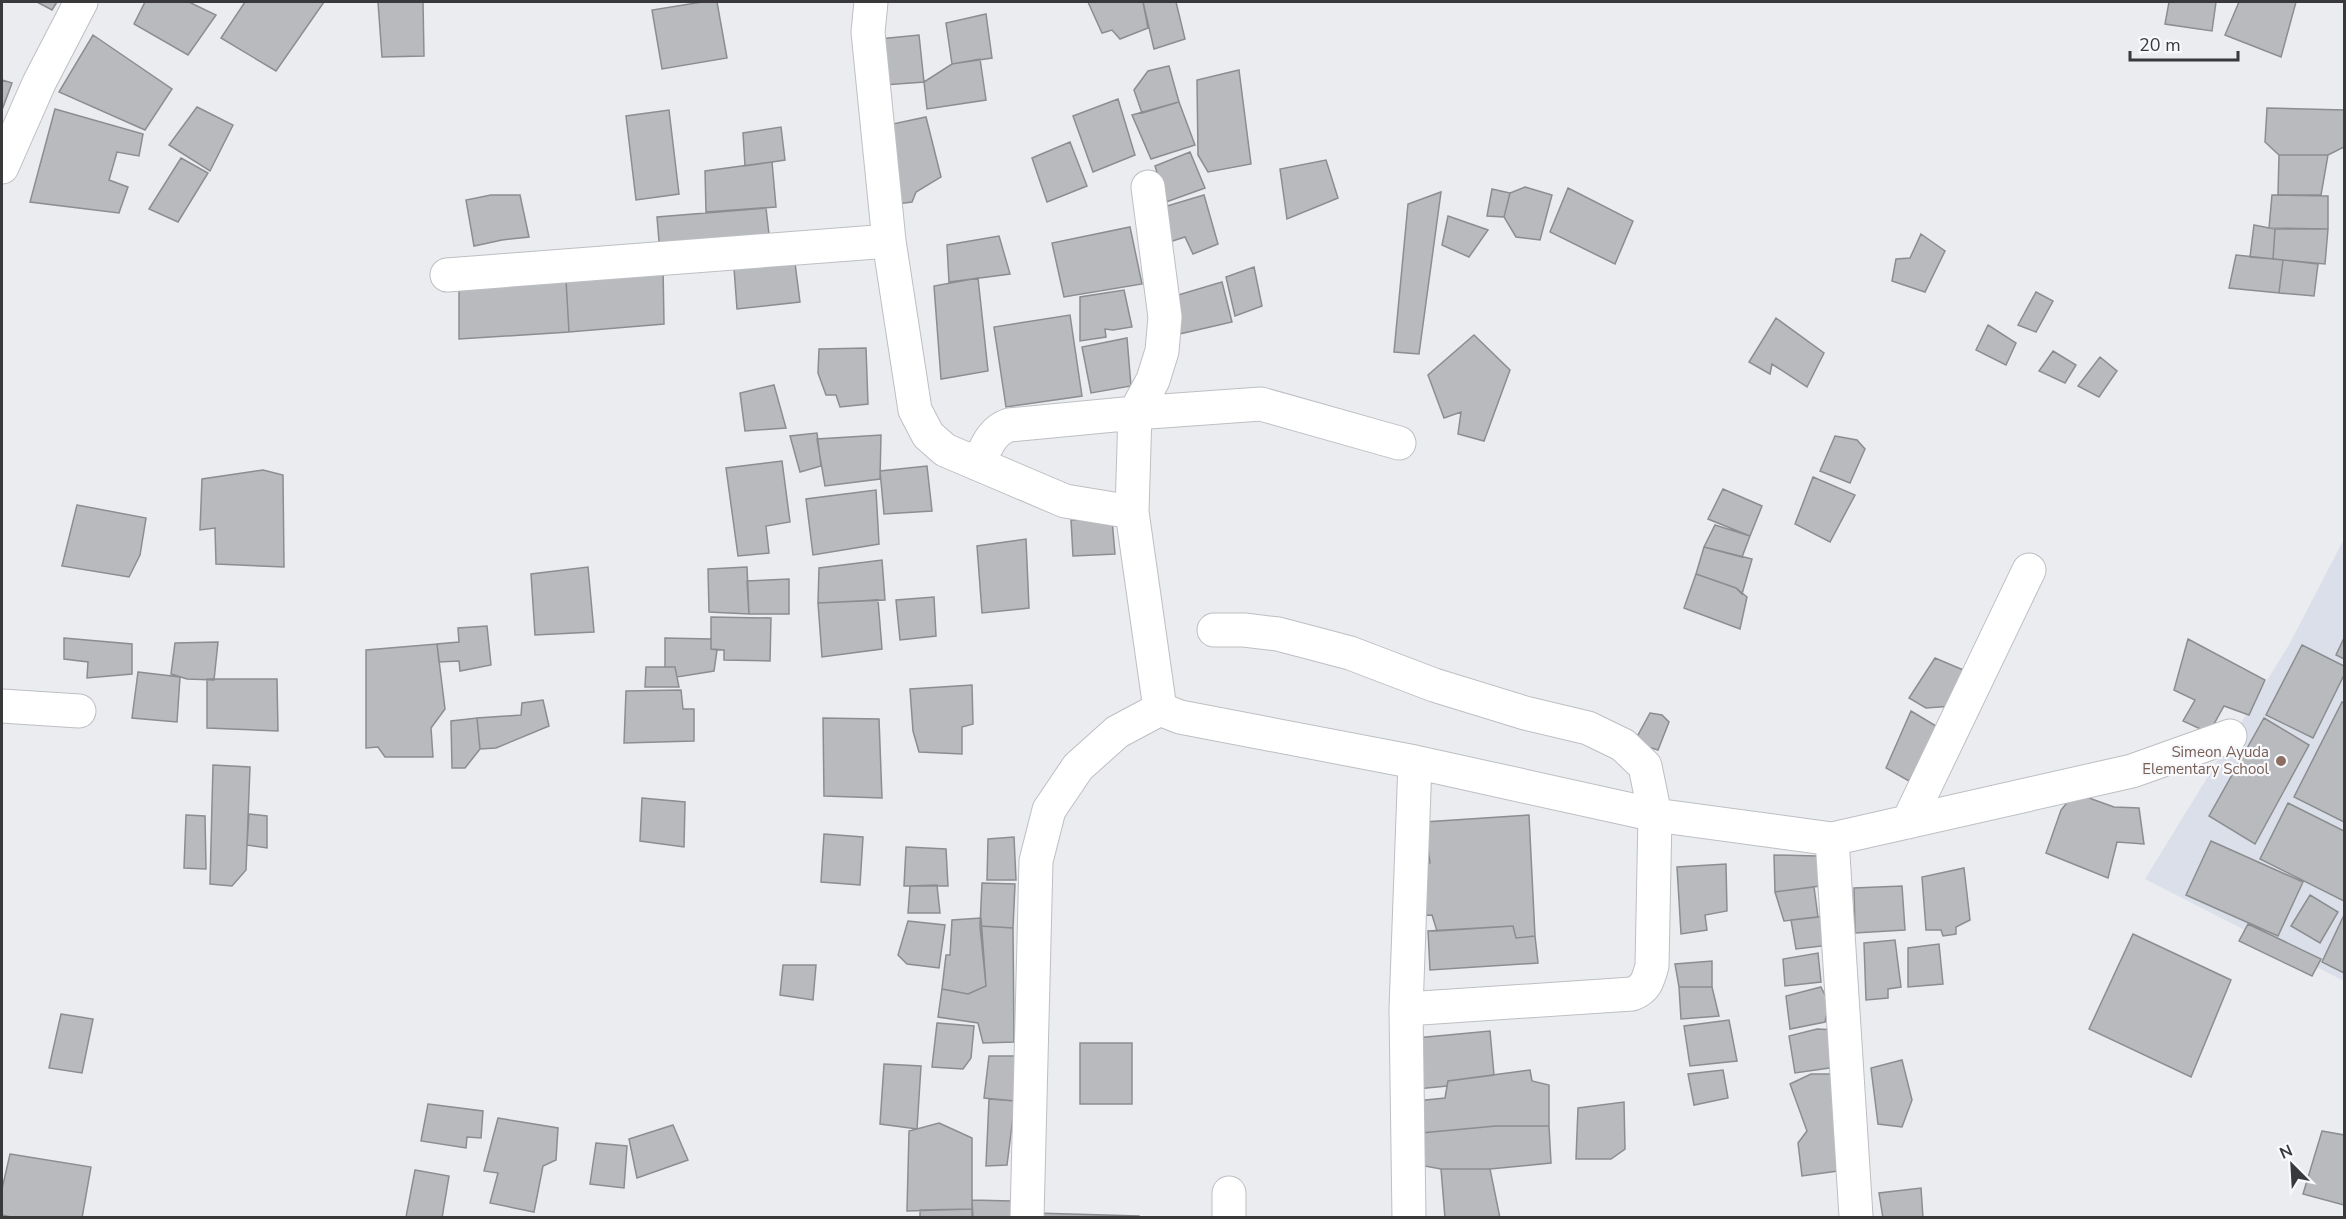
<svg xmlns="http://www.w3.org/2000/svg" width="2346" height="1219" font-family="'Nunito Sans',sans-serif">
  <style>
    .built { fill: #dadfe9 }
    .building { fill: #b8babd; stroke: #8c8d90; stroke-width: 1.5 }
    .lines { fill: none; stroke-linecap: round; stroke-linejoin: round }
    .minor-casing { stroke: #bdbfc2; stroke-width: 35 }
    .minor { stroke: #fff; stroke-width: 33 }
    .education-dot { fill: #8d6e63; stroke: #f7f9fc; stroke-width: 2 }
    .labels { text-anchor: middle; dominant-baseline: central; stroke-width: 4.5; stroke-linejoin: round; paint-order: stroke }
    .education-label { font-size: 15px; fill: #785e54; stroke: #f7f9fc; text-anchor: end }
  </style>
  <rect width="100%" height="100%" fill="#eaecef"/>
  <path class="built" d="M2344,539V981L2145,879L2290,643Z"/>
  <path class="building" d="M37,2H57L52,10Z
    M145,2H189L216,15L188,55L134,24Z
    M245,2H324L276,71L221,38Z
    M378,2H423L424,56L382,57Z
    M702,2H717L727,58L662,69L652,10Z
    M1088,2H1143L1148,28L1120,39L1112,30L1102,33Z
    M1143,2H1176L1185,39L1154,49Z
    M2169,2H2216L2212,31L2165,24Z
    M2239,2H2296L2281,57L2225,35Z
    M986,14L992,58L952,64L946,23Z
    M93,35L172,89L145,130L59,92Z
    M919,35L924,82L884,85L879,39Z
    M980,59L986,100L927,109L924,82L952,64Z
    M1169,66L1179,102L1142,113L1134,90L1148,71Z
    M1239,70L1251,164L1208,172L1198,155L1197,80Z
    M2,80L12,83L2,110Z
    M1118,99L1135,155L1093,172L1073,116Z
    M1179,102L1195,145L1151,159L1132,115Z
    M197,107L233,125L210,171L169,145Z
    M2267,108L2344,110V147L2328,155H2279L2265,142Z
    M55,109L143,134L139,156L117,152L109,180L128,187L119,213L30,202Z
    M669,110L679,194L636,200L626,116Z
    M926,117L941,177L916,192L912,202L897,204L888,125Z
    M781,127L785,160L745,166L743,133Z
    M1070,142L1087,186L1047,202L1032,158Z
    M1190,152L1205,188L1166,202L1155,166Z
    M2279,155H2328L2321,195H2278Z
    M181,158L208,173L178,222L149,209Z
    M1326,160L1338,198L1287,219L1280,169Z
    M772,162L776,207L706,212L705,171Z
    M1525,187L1552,195L1540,240L1516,237L1504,217L1510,193Z
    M1568,188L1633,221L1615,264L1550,232Z
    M1492,189L1510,193L1504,217L1487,216Z
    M1441,192L1419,354L1394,352L1408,204Z
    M491,195H520L529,237L502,240L474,246L466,200Z
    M1204,195L1218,244L1193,254L1185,237L1160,245L1157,209Z
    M2272,195L2328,196V229L2269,228Z
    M766,208L770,243L660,254L657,217Z
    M1448,216L1488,230L1469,257L1442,245Z
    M2254,225L2275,229L2273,259L2250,257Z
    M1130,227L1142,284L1064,297L1052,243Z
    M2275,229H2328L2325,264L2273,259Z
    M1921,234L1945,251L1925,292L1892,281L1896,259L1910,258Z
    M999,236L1010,274L949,282L947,245Z
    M2236,255L2283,260L2279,293L2229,288Z
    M2283,260L2318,264L2314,296L2279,293Z
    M795,263L800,302L737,309L734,268Z
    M663,266L664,324L569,332L566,280Z
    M1254,267L1262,306L1235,316L1226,277Z
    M978,278L988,371L941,379L934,286Z
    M566,280L569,332L459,339V290Z
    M1222,282L1232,322L1175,335L1168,298Z
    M1124,290L1132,327L1113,330L1105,329L1106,337L1080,341V297Z
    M2036,292L2053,301L2036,332L2018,325Z
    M1070,315L1082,396L1006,407L994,327Z
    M1776,318L1824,353L1807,387L1772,364L1770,374L1749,362Z
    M1988,325L2016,343L2006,365L1976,350Z
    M1474,335L1510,370L1484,441L1458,434L1461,412L1444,418L1428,375Z
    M1127,338L1131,386L1091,393L1082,347Z
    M866,348L868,404L840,407L836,395H826L818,373L819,349Z
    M2053,351L2076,365L2065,383L2039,371Z
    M2100,357L2117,371L2099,397L2078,386Z
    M774,385L786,428L745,431L740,393Z
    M817,433L821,466L800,472L790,436Z
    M881,435L880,479L825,486L817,439Z
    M1835,436L1857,440L1865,449L1850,483L1820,471Z
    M782,461L790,522L766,526L769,553L738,556L726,468Z
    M927,466L932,511L884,514L880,471Z
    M263,470L283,475L284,567L216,564L215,528L200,530L202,479Z
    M1813,477L1855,495L1830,542L1795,524Z
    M1723,489L1762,506L1750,536L1708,519Z
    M876,490L879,544L813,555L806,499Z
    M77,505L146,518L140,555L129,577L62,566Z
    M1071,520H1112L1115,554L1073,556Z
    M1715,525L1750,536L1742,557L1704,547Z
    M1026,539L1029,608L982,613L977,546Z
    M1704,547L1752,559L1742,594L1736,588L1696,574Z
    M882,560L885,600L818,603L819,568Z
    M588,567L594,632L535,635L531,574Z
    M747,567L749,614L709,612L708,569Z
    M1696,574L1736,588L1747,597L1740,629L1684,608Z
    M789,579V614H749L747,581Z
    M934,597L936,636L900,640L896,600Z
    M878,600L882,649L822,657L818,603Z
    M711,617L771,618L770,661L724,660V650L711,649Z
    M487,626L491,665L460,671L459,661L439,662L437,644L459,642L458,628Z
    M64,638L132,644V674L87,678L88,662L64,659Z
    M665,638L711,639V649L717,650L714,671L677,677L675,667H665Z
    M2344,638V659L2336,655Z
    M2188,639L2265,680L2249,715L2224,706L2209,733L2183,721L2195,700L2174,690Z
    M218,642L214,680L187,679L171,674L175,643Z
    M437,644L445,709L431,728L433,757H385L378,747L366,748V650Z
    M2302,645L2344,666V675L2313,738L2266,715Z
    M1935,658L1968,672L1953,706L1926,708L1909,698Z
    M646,667H675L679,687H645Z
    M138,672L180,677L177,722L132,718Z
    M207,679H277L278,731L207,728Z
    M972,685L973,724L962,727V754L919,752L913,731L910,689Z
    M681,690L683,709H694V741L624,743L626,691Z
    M543,700L549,726L496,748L480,749L477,718L521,715L522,703Z
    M2342,702L2344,703V822L2294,797Z
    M1911,711L1941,729L1909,781L1886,768Z
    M1650,713L1662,715L1669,722L1658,750L1639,744L1638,735Z
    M477,718L480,749L465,768H452L451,721Z
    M823,718L879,719L882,798L824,796Z
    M2264,718L2309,745L2255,844L2209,816Z
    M213,765L250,767L246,870L232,886L210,884Z
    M2075,793L2114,807L2139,808L2144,844L2117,842L2108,878L2046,853L2061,810Z
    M642,798L685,802L684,847L640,841Z
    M2288,803L2344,831V901L2260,859Z
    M249,814L267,816V848L247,845Z
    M186,815L205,816L206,869L184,868Z
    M1529,815L1535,936L1516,938L1513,926L1437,931L1432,915L1413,916L1412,866L1430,863L1424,822Z
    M824,834L863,837L860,885L821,882Z
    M1014,837L1016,880H987L988,839Z
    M2211,841L2303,882L2278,936L2186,895Z
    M906,847L946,849L948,886H904Z
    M1774,855L1818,856L1820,886L1775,892Z
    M1726,864L1727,911L1705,915L1707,930L1681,934L1677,867Z
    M1964,868L1970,920L1956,927V934L1943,936L1941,930H1926L1922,877Z
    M982,883L1015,884L1013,928L980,926Z
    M937,885L940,913H908L910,886Z
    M1902,886L1905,930L1855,933L1854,888Z
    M1814,887L1818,917L1784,921L1775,892Z
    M2310,895L2338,912L2320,943L2291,926Z
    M2344,915V973L2322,962Z
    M1825,916L1830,945L1796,949L1791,920Z
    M981,918L986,986L968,994L942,989L946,955H950L952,920Z
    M908,921L945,925L939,968L907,964L898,955Z
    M2248,924L2321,959L2312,976L2239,941Z
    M980,926L1013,928L1014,1042L983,1043L978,1023L938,1017L942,989L968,994L986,986Z
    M1513,926L1516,938L1535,936L1538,963L1430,970L1428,931Z
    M2133,934L2231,980L2191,1077L2089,1029Z
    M1895,940L1901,987L1888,989V998L1866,1000L1864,943Z
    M1939,944L1943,984L1908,987V948Z
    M1818,953L1821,982L1785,986L1783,959Z
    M1712,961V987H1679L1675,964Z
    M783,965H816L813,1000L780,995Z
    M1679,987H1712L1719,1016L1681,1019Z
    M1821,987L1829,1003L1825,1022L1790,1029L1786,996Z
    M61,1014L93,1019L82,1073L49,1068Z
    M1729,1020L1737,1061L1690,1066L1684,1026Z
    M937,1023L974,1026L971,1058L963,1069L932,1067Z
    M1817,1029L1837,1030L1843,1066L1795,1073L1789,1036Z
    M1490,1031L1494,1075L1448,1081L1447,1086L1417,1089L1416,1038Z
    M1080,1043H1132V1104H1080Z
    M989,1056H1015V1101L984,1098Z
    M1902,1060L1912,1100L1902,1127L1878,1124L1871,1068Z
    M884,1064L921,1066L917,1129L880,1124Z
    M1530,1070L1532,1081L1549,1085V1126H1496L1421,1133L1416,1101L1445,1098L1448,1081Z
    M1723,1070L1728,1098L1694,1105L1688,1074Z
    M1811,1074H1835L1845,1170L1802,1176L1798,1143L1807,1131L1790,1084Z
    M989,1099L1015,1101L1007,1165L986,1166Z
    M1624,1102L1625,1149L1611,1159H1576L1578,1108Z
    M428,1104L483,1111L481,1138L467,1137L466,1148L421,1141Z
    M498,1118L558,1128L556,1160L543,1166L534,1212L490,1203L498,1173L484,1171Z
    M939,1123L972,1138V1209L907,1211L909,1131Z
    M673,1125L688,1160L637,1178L629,1139Z
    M1496,1126H1549L1551,1163L1490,1169H1441L1419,1165L1421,1133Z
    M2322,1131L2344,1135V1205L2303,1194Z
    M596,1143L627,1146L624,1188L590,1184Z
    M10,1154L91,1167L82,1218H16L2,1215V1189Z
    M1441,1169H1490L1500,1218H1445Z
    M415,1170L449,1176L442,1218L406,1217Z
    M1921,1188L1923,1218H1883L1879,1193Z
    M972,1200L1011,1201L1012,1218H973Z
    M972,1209V1218H920V1210Z
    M1035,1213L1139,1216V1218H1035Z"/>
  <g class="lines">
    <g class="minor-casing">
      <path id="minor" d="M871,2L868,32L889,241L915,410L928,435L945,450L1065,501L1132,512
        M2,167L39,83L81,2
        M1148,187L1165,317L1162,351L1153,380L1135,413L1132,512L1160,709
        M447,275L889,241
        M978,464C986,448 991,431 1009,425L1135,413L1261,404L1399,443
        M1214,630H1244L1278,634L1350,653L1434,685L1525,713L1588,728L1623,745L1645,766L1655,815L1652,966C1648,980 1646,989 1632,994L1406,1009
        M2,706L79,711
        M1908,822L2029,570
        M1832,839L1856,1216
        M1027,1218L1036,861L1049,810L1078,767L1117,732L1160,709L1180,717L1415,762L1655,815L1832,839L2132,771L2230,736
        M1229,1218V1193
        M1409,1218L1406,1009L1415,762"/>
    </g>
    <use href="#minor" class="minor"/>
  </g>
  <circle class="education-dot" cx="2281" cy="761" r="6"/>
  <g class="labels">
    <g class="education-label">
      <text x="2269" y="752">Simeon Ayuda<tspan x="2269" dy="17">Elementary School</tspan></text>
    </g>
  </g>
  <rect width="2346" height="1219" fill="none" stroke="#39393b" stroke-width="6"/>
  <g transform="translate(2292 1165) rotate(336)" stroke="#f7f9fc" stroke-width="4.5" paint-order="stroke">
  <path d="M0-4.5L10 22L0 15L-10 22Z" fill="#39393b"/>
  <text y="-9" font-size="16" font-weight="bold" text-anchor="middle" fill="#39393b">N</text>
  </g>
  <path d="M2130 51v9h108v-9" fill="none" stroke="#39393b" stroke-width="3"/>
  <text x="2139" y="51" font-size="18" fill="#39393b" stroke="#f7f9fc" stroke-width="4.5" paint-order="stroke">20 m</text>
</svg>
